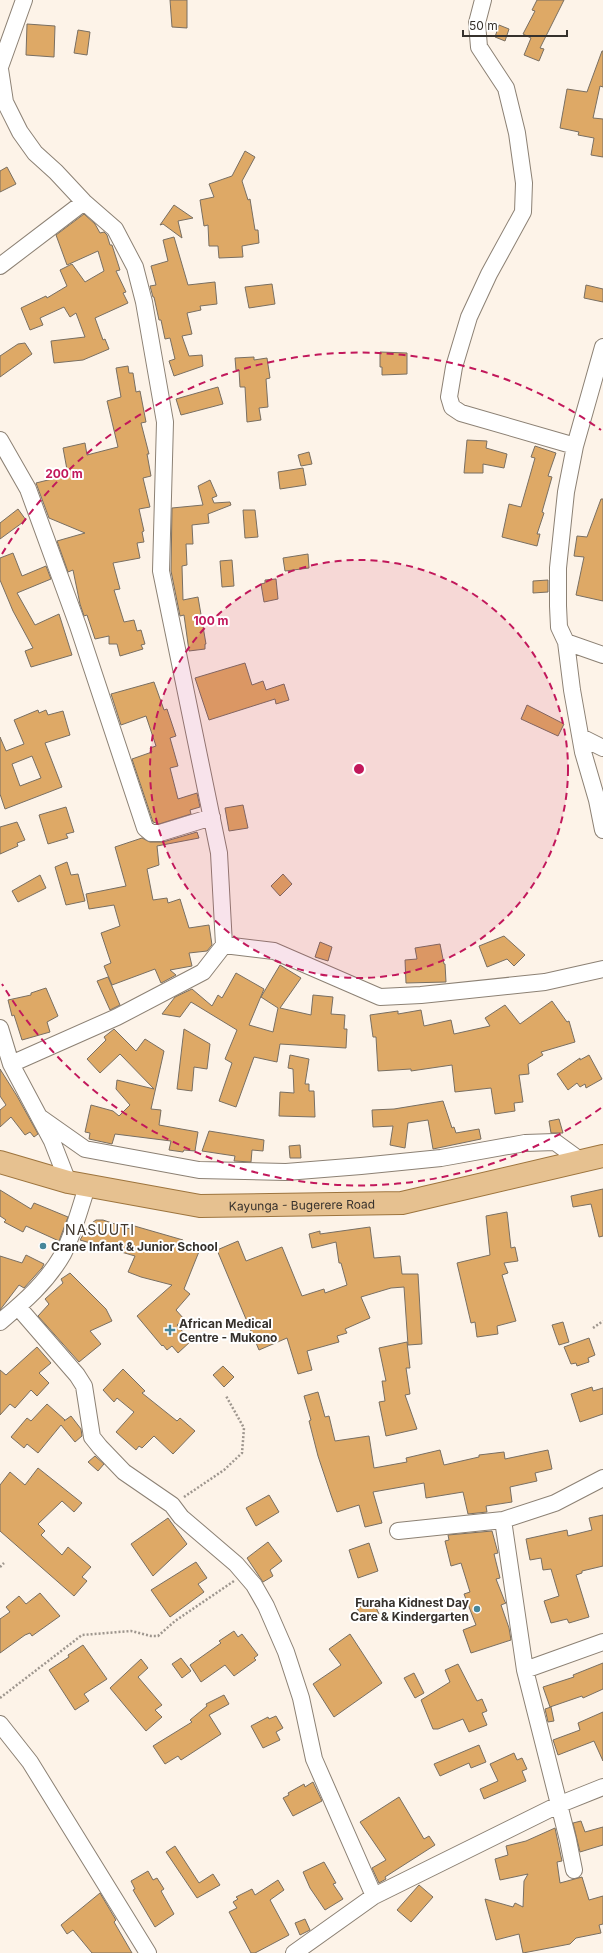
<svg xmlns="http://www.w3.org/2000/svg" width="603" height="1953" font-family="Inter,sans-serif">
  <style>
    .building { fill: #dea966; stroke: #796f62; fill-rule: evenodd }
    .lines { fill: none; stroke-linecap: round; stroke-linejoin: round }
    .street-casing { stroke: #8c8174; stroke-width: 18 }
    .primary-casing { stroke: #9d743d; stroke-width: 24 }
    .path { stroke: #9e968e; stroke-width: 2.5; stroke-dasharray: 2 2; stroke-linecap: butt }
    .street { stroke: #fff; stroke-width: 16 }
    .primary { stroke: #e6c190; stroke-width: 22 }
    .ring { fill: none; stroke: #c2185b; stroke-width: 2; stroke-dasharray: 7 5 }
    .poi-dot { fill: #46869a; stroke: #fff; stroke-width: 1.5 }
    .labels { text-anchor: middle; dominant-baseline: central; stroke-width: 4; stroke-linejoin: round; paint-order: stroke }
    .street-label { font-size: 12px; fill: #36312c; stroke: #fff }
    .poi-label { font-size: 12px; font-weight: bold; fill: #36312c; stroke: #fff; text-anchor: start }
    .quarter-label { font-size: 14px; letter-spacing: 1px; fill: #41372c; stroke: #fff }
    .centre { fill: #c2185b; stroke: #fff; stroke-width: 2 }
    .ring-label { font-size: 12px; text-anchor: middle; font-weight: bold; fill: #c2185b; stroke: #fff; stroke-width: 4; stroke-linejoin: round; paint-order: stroke }
  </style>
  <rect width="100%" height="100%" fill="#fdf3e8"/>
  <path class="building" d="M170,0H187V28L172,27Z
    M537,0H564L540,48L544,49L539,61L524,55L531,38L523,34L535,11L532,10Z
    M27,24L55,26L54,57L26,55Z
    M499,25L509,29L505,41L495,37Z
    M78,30L90,32L87,55L74,53Z
    M602,51H603V87L600,86L593,118L603,119V157L591,155L594,138L578,135L579,132L560,128L567,89L587,92Z
    M245,151L255,157L242,181L248,200L250,199L255,230H258L259,243L242,246L243,257L219,258L218,246H209L208,225L204,226L200,200L214,197L209,184L232,176Z
    M7,167L16,184L0,192V171Z
    M174,205L193,218L178,221L182,238L163,224L160,225Z
    M84,214L95,224L100,233L104,232L107,235L110,245H112L120,270L116,271L126,292L123,293L128,303L95,318L103,340L105,339L109,349L83,360L54,363L51,341L85,337L76,313L70,317L64,307L40,318L43,325L30,330L21,308L46,296L47,298L67,286L60,270L72,264L85,282L104,271L98,251L67,265L56,235Z
    M174,237L188,285L215,282L217,304L200,306L201,310L187,313L192,334L182,336L189,356L202,355L203,366L174,376L169,361L175,359L170,338L165,339L161,320H159L154,297H153L150,286L156,285L151,266L168,261L163,240Z
    M272,284L275,304L249,308L245,287Z
    M586,285L603,289V302L584,298Z
    M25,343L32,354L0,377V356L18,344Z
    M380,352L407,353V374L382,375V367H380Z
    M254,357V360L267,358L270,378L266,379L268,407L259,408L261,420L247,422L245,387H240L239,370H236L235,358Z
    M128,366L129,373H133L136,392L140,391L146,422L141,423L149,454H147L151,476L143,478L150,507L139,509L144,531L142,532L144,542L137,543L140,558L113,563L120,589L114,590L124,622L134,620L137,631L141,630L145,644L141,645L143,649L120,656L117,644H109V636L95,639L87,615L84,616L80,604L73,570L68,572L57,541L85,533L49,518L36,483L68,475L63,448L85,443L87,455L118,447L107,401L121,397L116,368Z
    M218,387L223,404L181,415L176,399Z
    M467,440L487,441L486,448L507,454L504,468L483,464V473H464Z
    M535,446L556,453L548,476L552,477L542,512L544,513L537,534H540L537,546L502,537L509,504L521,507L535,458L531,457Z
    M309,452L312,464L301,466L298,455Z
    M303,468L306,485L280,489L278,472Z
    M210,480L217,496L212,498L214,503L230,502L231,505L208,514L209,523L192,525L193,544H186L187,565L182,566L183,600L198,597L206,644H205V649L189,651L184,615L180,616L171,571L172,508L203,505L198,486Z
    M601,499H603V601L576,595L584,557L574,556L577,536L587,537Z
    M18,509L26,520L0,539V523Z
    M243,510H255L258,537L245,538Z
    M13,553L22,576L46,566L51,579L17,593L35,625L59,614L72,655L31,667L25,651L33,648L13,611L0,580V558Z
    M308,554L309,568L285,571L283,558Z
    M232,560L234,586L222,587L220,561Z
    M276,579L278,599L264,602L261,584L265,583V580Z
    M548,580V592L533,593V581Z
    M245,663L252,685L263,681L266,690L284,684L289,700L276,704L275,699L209,720L195,678Z
    M154,682L164,710L167,709L176,736L170,738L178,766L170,768L178,799L197,793L200,807L190,810L191,814L159,824L153,822L132,759L152,752L150,748L156,746L146,716L121,725L111,694Z
    M527,705L564,724L558,736L521,719Z
    M38,710L39,713L46,710L48,715L63,711L70,735L45,743L62,787L5,809L0,794V737L6,751L24,744L14,720ZM32,756L41,778L20,786L12,764Z
    M243,805L248,828L229,831L225,808Z
    M66,807L74,832L66,834L68,838L48,844L39,815Z
    M17,822L25,840L17,843L18,846L0,854V827Z
    M197,832L199,838L157,846L159,865L147,869L153,900L167,898L168,903L180,899L189,928L209,925L212,945L207,951L189,953L192,966L170,970L176,975L165,981L161,983L155,969L112,985L104,966L111,963L101,933L120,926L114,905L89,909L86,894L126,886L115,847L142,838L150,842H163Z
    M67,862L71,875L78,874L85,901L66,905L55,867Z
    M283,874L292,884L280,896L271,886Z
    M40,875L46,888L18,902L12,891Z
    M504,936L525,955L514,966L507,959L487,967L479,946Z
    M320,942L332,947L328,961L315,957Z
    M440,944L444,964H445L446,982L406,983L405,960L417,959L415,948Z
    M280,965L301,978L280,1008L311,1015L313,995L333,997L331,1014L345,1015L344,1029H347L346,1048L280,1044L277,1062L254,1057L236,1107L219,1101L232,1063L225,1059L237,1030L191,1002L180,1017L162,1014L175,997L192,989L212,1006L218,995L222,998L236,973L264,989L249,1025L273,1032L278,1008L261,997Z
    M108,977L120,1005L110,1010L97,981Z
    M46,988L58,1016L47,1022L50,1032L22,1040L14,1015L12,1016L8,1000L31,995V993Z
    M552,1001L567,1022L569,1021L575,1042L541,1052L543,1055L528,1064L529,1074L519,1075L523,1102L514,1103L515,1111L495,1114L491,1088L455,1092L452,1065L411,1071V1069L378,1071L376,1037H373L370,1015L398,1011V1014L421,1010L424,1026L451,1020L454,1034L490,1026L485,1018L505,1005L520,1024Z
    M114,1029L136,1051L145,1039L164,1051L151,1109L161,1110L159,1125L198,1132L195,1151L184,1150L183,1152L169,1150L171,1141L115,1134L112,1144L89,1139L90,1133L85,1132L91,1105L113,1111L119,1116L130,1105L116,1089L117,1080L154,1089L120,1054L100,1073L87,1059L106,1040L104,1037Z
    M184,1029L210,1044L207,1069L194,1067L192,1091L177,1089Z
    M290,1055L309,1059L305,1084H309V1091H314L315,1117L279,1116L280,1092L294,1093L293,1069L288,1068Z
    M589,1055L602,1079L586,1088L585,1084L580,1087L577,1083L568,1090L557,1074L580,1058V1060Z
    M0,1069L17,1096L38,1134L34,1137L30,1132L25,1135L11,1117L0,1127V1110L6,1105L0,1096Z
    M443,1101L452,1128L454,1127L456,1133L479,1129L481,1139L433,1149L428,1120L408,1123L405,1148L390,1145L393,1126L373,1127L372,1110L394,1109Z
    M559,1119L563,1133H551L549,1121Z
    M209,1131L264,1140L263,1151L252,1150L251,1162L234,1161L235,1156L202,1151Z
    M300,1145L301,1158H290L289,1146Z
    M603,1189V1236L599,1237L591,1204L573,1207L571,1196Z
    M0,1190L31,1209L34,1203L68,1217L59,1241L26,1226L23,1232L4,1222L6,1220L0,1216Z
    M507,1212L511,1248L515,1247L518,1261L504,1263L508,1273L502,1275L516,1321L497,1326L498,1334L477,1337L475,1322L471,1323L457,1263L490,1255L486,1216Z
    M96,1220H103L130,1229L131,1225L183,1240V1243L200,1249L184,1289L190,1294L176,1310L184,1319L177,1325L191,1341L178,1353L172,1346L167,1350L163,1345L162,1346L137,1316L172,1285L141,1277L128,1272L135,1256L80,1240L89,1225Z
    M370,1227L374,1258L400,1256L402,1274H418L422,1344L408,1345L404,1287L391,1288L361,1297L370,1318L345,1329L347,1333L337,1336L339,1342L307,1351L312,1370L298,1374L287,1338L259,1350L217,1250L238,1241L246,1261L282,1247L302,1296L324,1289L325,1293L347,1285L341,1263H339L336,1242L312,1248L309,1234L320,1231V1234Z
    M26,1255L44,1264L42,1268L24,1288L19,1285L0,1310V1256L22,1263Z
    M70,1273L106,1309L112,1321L90,1331L101,1344L79,1362L38,1316L49,1304L45,1299L63,1283L61,1279Z
    M563,1322L569,1342L559,1345L552,1325Z
    M589,1338L595,1355L588,1358L589,1362L577,1366L576,1363L571,1364L564,1347Z
    M407,1342L410,1368H406L410,1394L405,1395L417,1429L386,1436L379,1402L385,1401L382,1381H386L379,1348Z
    M37,1347L51,1363L39,1373L49,1383L37,1396L31,1390L15,1408L10,1404L0,1415V1370L6,1375Z
    M223,1366L234,1377L224,1387L213,1375Z
    M123,1369L145,1391L142,1393L177,1421L180,1418L195,1431L173,1454L154,1436L142,1448L139,1446L136,1450L116,1432L134,1412L117,1398L114,1402L103,1390Z
    M592,1387L593,1391L603,1388V1414L580,1422L571,1394Z
    M318,1392L325,1417L329,1416L335,1441L369,1436L374,1468L407,1462L406,1458L440,1450L444,1465L479,1457V1455L504,1452L505,1459L548,1450L552,1469L535,1473L537,1481L510,1487L512,1502L486,1506L487,1512L468,1514L463,1492L426,1498L424,1483L373,1492L382,1523L365,1527L359,1505L337,1512L331,1495L318,1456L309,1421L311,1420L304,1396Z
    M47,1404L65,1420L64,1421L71,1416L81,1429L82,1436L75,1442L61,1425L38,1453L27,1444L24,1448L11,1437L27,1418L31,1421Z
    M95,1456L104,1464L98,1471L88,1462Z
    M38,1468L82,1503L74,1512L62,1501L38,1524L45,1531L41,1535L62,1555L68,1547L91,1567L82,1577L87,1581L74,1596L0,1531V1485L10,1472L25,1485Z
    M269,1495L279,1512L256,1526L246,1508Z
    M603,1515V1566L582,1571V1573L576,1575L589,1617L569,1623L567,1619L551,1623L544,1601L559,1596L551,1569L543,1570L541,1558L530,1560L526,1539L567,1530L568,1536L592,1530L589,1518Z
    M168,1518L187,1544L153,1576L131,1544Z
    M492,1531L498,1553L494,1554L500,1578L496,1579L505,1602L506,1603L501,1605L509,1628L511,1640L471,1653L463,1630L476,1625L464,1594L470,1592L461,1563L451,1566L445,1541L449,1540L448,1535Z
    M268,1542L282,1561L270,1570L273,1576L263,1582L247,1558Z
    M369,1543L378,1571L358,1578L349,1550Z
    M196,1562L207,1578L198,1584L204,1592L170,1617L151,1590Z
    M40,1593L60,1616L32,1636L30,1633L25,1635L0,1653V1619L10,1612L6,1607L19,1596L26,1604Z
    M373,1601L379,1614L363,1621L357,1608Z
    M234,1631L238,1637L242,1634L258,1655L254,1658L256,1660L234,1676L225,1665L201,1682L190,1665L221,1643L219,1641Z
    M350,1634L382,1683L334,1717L313,1684L341,1665L329,1649Z
    M83,1645L107,1679L84,1694L89,1701L75,1710L49,1670L69,1657L68,1655Z
    M181,1658L191,1671L182,1678L172,1664Z
    M141,1659L148,1668L138,1677L162,1705L155,1710L162,1717L146,1731L110,1688Z
    M603,1663V1689L583,1698L582,1696L550,1707L543,1687L574,1677L573,1675Z
    M458,1664L477,1701L482,1699L487,1711L482,1713L487,1725L469,1732L463,1719L438,1729H433L421,1700L450,1682L445,1670Z
    M414,1673L424,1693L415,1698L404,1678Z
    M224,1695L229,1704L209,1715L221,1734L181,1760L178,1756L165,1764L153,1746L192,1722L190,1720L207,1706L206,1704Z
    M551,1707L554,1721L548,1722L545,1709Z
    M603,1712V1761L594,1741L558,1755L553,1740L580,1730L578,1723Z
    M276,1716L283,1728L276,1732L280,1740L263,1748L251,1726L268,1717L269,1719Z
    M479,1745L486,1762L471,1768L469,1763L440,1776L434,1764Z
    M514,1753L517,1760L522,1758L527,1769L522,1771L526,1781L484,1799L480,1789L498,1781L490,1764Z
    M313,1782L322,1801L293,1816L283,1798L289,1795L288,1793L304,1784L305,1787Z
    M399,1797L424,1839L429,1836L435,1845L385,1877L386,1879L379,1883L372,1868L386,1860L360,1822Z
    M581,1821L585,1832L603,1827V1845L580,1852L573,1823Z
    M555,1828L562,1861L557,1862L560,1883L582,1877L589,1900L603,1896V1924L599,1925L601,1933L576,1938L570,1944L523,1953L519,1934L496,1940L485,1899L513,1907L515,1903L523,1907L524,1881L528,1874L500,1880L495,1859L508,1855L506,1846L526,1841Z
    M175,1846L199,1883L213,1874L220,1885L197,1898L166,1852Z
    M324,1862L336,1883L333,1884L343,1899L325,1910L310,1888L303,1872Z
    M148,1871L153,1880L157,1878L164,1889L161,1891L174,1914L155,1927L133,1890L135,1889L131,1881Z
    M278,1880L284,1890L270,1900L289,1935L255,1953H251L229,1912L237,1908L233,1902L238,1899L236,1897L252,1889L255,1895Z
    M419,1885L433,1897L411,1922L397,1910Z
    M100,1893L116,1920L114,1922L132,1953H92L73,1930L67,1934L61,1925Z
    M305,1919L310,1930L300,1935L295,1923Z"/>
  <g class="lines">
    <g class="street-casing">
      <path id="street" d="M483,0L477,23L479,47L506,88L517,133L524,183L523,212L489,274L469,317L454,367L449,397L452,407L461,413L575,446
        M0,67L24,0
        M0,69L5,102L20,132L35,153L56,172L84,202L115,229L135,267L144,302L165,422L161,571L219,853L224,945L203,972L117,1017L11,1064
        M0,266L84,202
        M603,347L575,446L566,492L558,568V606L559,627L566,642L572,690L583,752L597,800L603,830
        M0,440L28,489L78,626L145,828L151,833H160L212,817
        M566,642L603,655
        M581,737L603,748
        M224,945L274,951L380,997L421,995L545,982L603,969
        M0,1028L11,1064L52,1141L68,1182
        M41,1118L85,1149L199,1170L286,1172L361,1166L441,1158L525,1143L555,1142L581,1161
        M18,1307L77,1375L84,1386L92,1437L100,1447L124,1472L172,1505L181,1517L236,1564L254,1585L266,1606L286,1652L301,1698L314,1759L374,1896
        M0,1322C24,1302 47,1282 63,1254C74,1233 80,1207 88,1184
        M398,1531L503,1520
        M525,1670L603,1642
        M0,1724L30,1762L148,1953
        M574,1870L568,1840L525,1670L503,1520L555,1503L603,1478
        M294,1953L374,1896L558,1805L603,1787"/>
    </g>
    <g class="primary-casing">
      <g id="primary">
        <path id="s1" d="M0,1162L68,1182L200,1206L402,1203L603,1156"/>
      </g>
    </g>
    <path class="path" d="M593,1328L603,1321
      M184,1497L224,1470L242,1453L244,1428L226,1396
      M0,1567L4,1563
      M0,1698L82,1635L131,1631L151,1636H158L175,1621L234,1581"/>
    <use href="#street" class="street"/>
    <use href="#primary" class="primary"/>
  </g>
  <circle cx="359" cy="769" r="209" fill="#c2185b" fill-opacity=".12"/>
  <g class="ring">
    <circle cx="359" cy="769" r="209"/>
    <path d="M601 1108A417 417 0 0 1 2 984M2 554A417 417 0 0 1 601 430"/>
  </g>
  <g class="poi-dot">
    <circle cx="43" cy="1246" r="4"/>
    <path d="M168 1324h4v4h4v4h-4v4h-4v-4h-4v-4h4z"/>
    <circle cx="477" cy="1609" r="4"/>
  </g>
  <g class="labels">
    <g class="street-label">
      <text stroke="none"><textPath href="#s1" startOffset="307">Kayunga - Bugerere Road</textPath></text>
    </g>
    <g class="poi-label">
      <text x="51" y="1246">Crane Infant &amp; Junior School</text>
      <text x="179" y="1323">African Medical<tspan x="179" dy="14">Centre - Mukono</tspan></text>
      <text x="469" y="1602" text-anchor="end">Furaha Kidnest Day<tspan x="469" dy="14">Care &amp; Kindergarten</tspan></text>
    </g>
    <g class="quarter-label">
      <text x="100" y="1229">NASUUTI</text>
    </g>
  </g>
  <circle cx="359" cy="769" r="6" class="centre"/>
  <g class="ring-label">
    <text x="64" y="478">200 m</text>
    <text x="211" y="625">100 m</text>
  </g>
  <path d="M463 30v6h104v-6" fill="none" stroke="#36312c" stroke-width="2"/>
  <text x="469" y="30" font-size="12" fill="#36312c" stroke="#ffffff" stroke-width="3" paint-order="stroke">50 m</text>
</svg>
